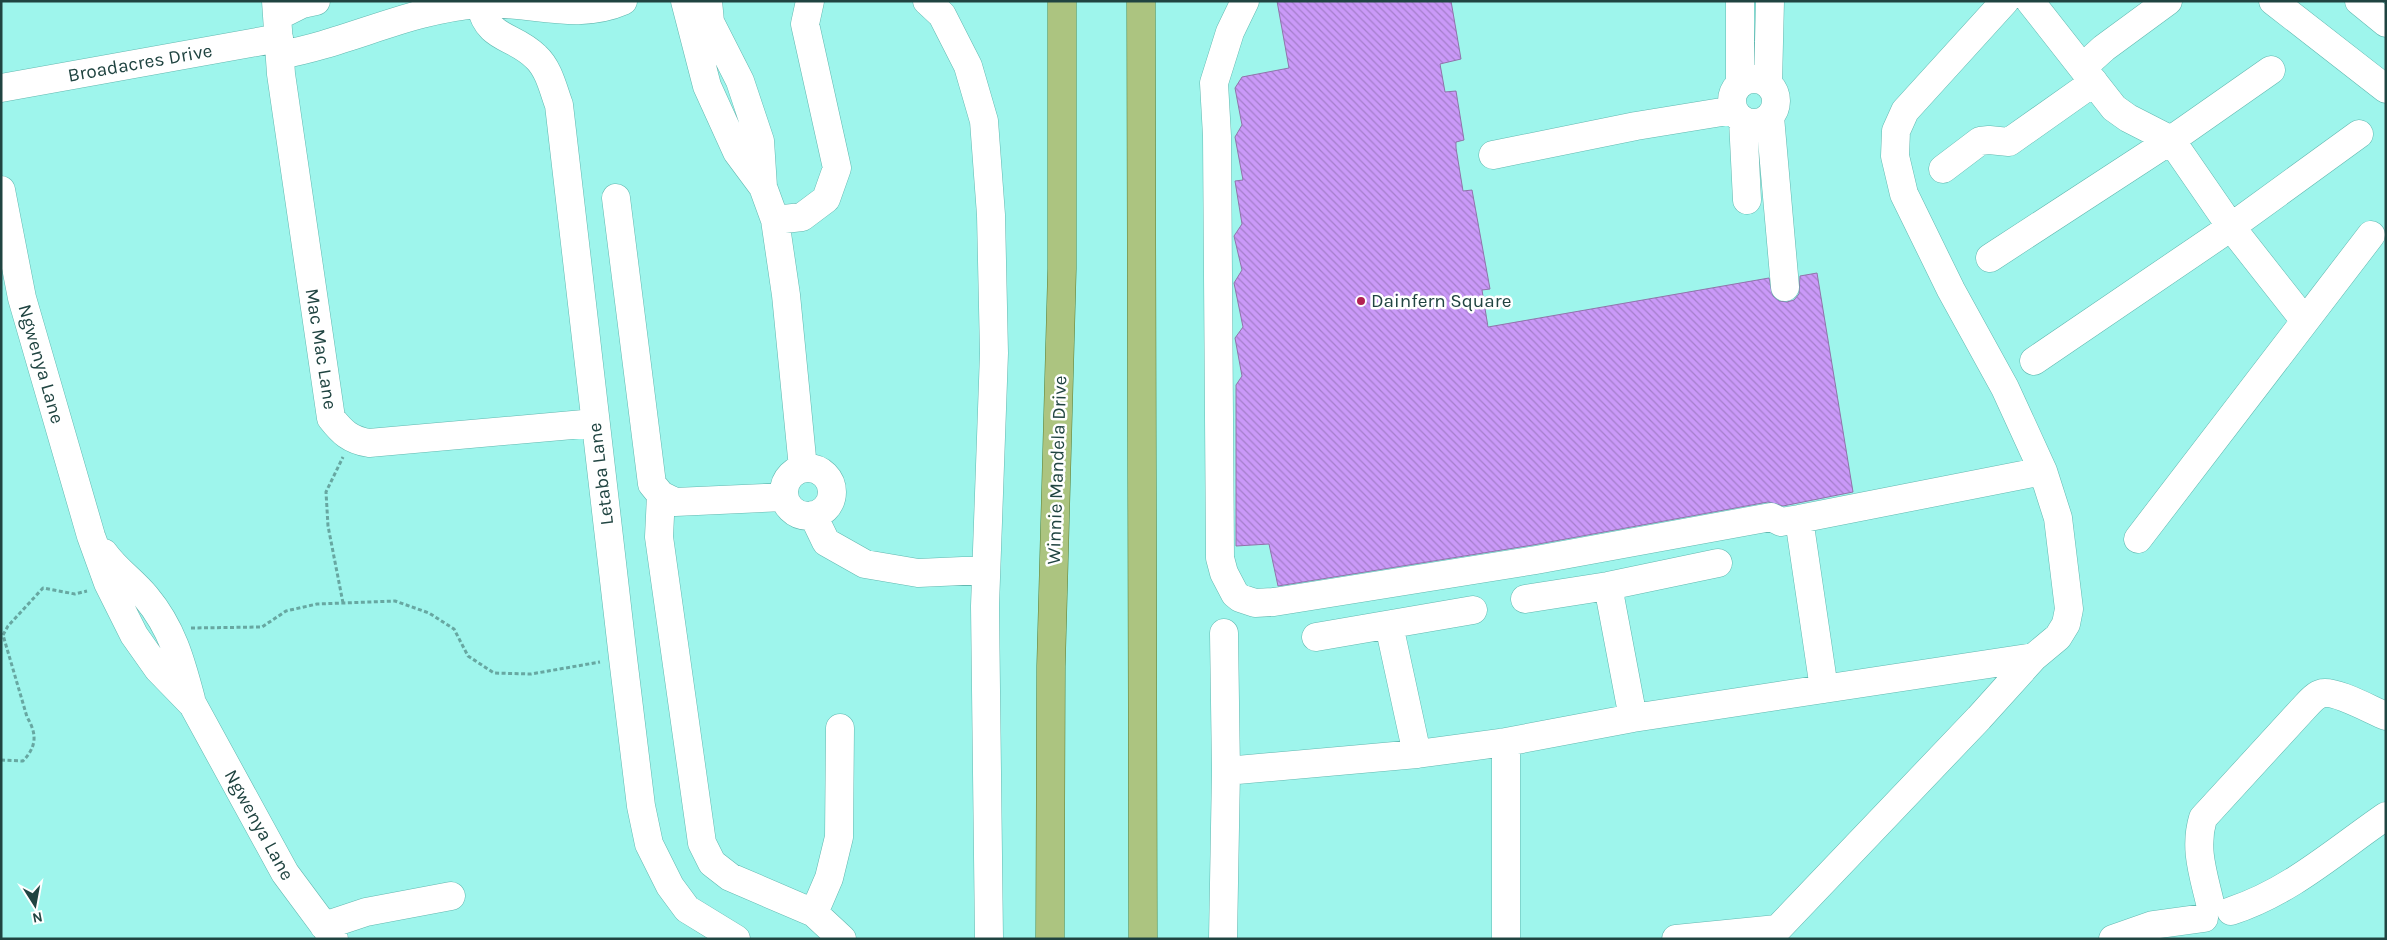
<svg xmlns="http://www.w3.org/2000/svg" width="2387" height="940" font-family="Karla,sans-serif">
  <style>
    .building { fill: url(#building-back-hatch); stroke: #9074aa }
    .lines { fill: none; stroke-linecap: round; stroke-linejoin: round }
    .minor-casing { stroke: #61b8b0; stroke-width: 29 }
    .major-casing { stroke: #577e33; stroke-width: 29 }
    .path { stroke: #67a7a1; stroke-width: 3; stroke-dasharray: 4 2.5; stroke-linecap: butt }
    .minor { stroke: #fff; stroke-width: 28 }
    .major { stroke: #acc480; stroke-width: 28 }
    .poi-dot { fill: #b22252; stroke: #fff; stroke-width: 2 }
    .labels { text-anchor: middle; dominant-baseline: central; stroke-width: 5; stroke-linejoin: round; paint-order: stroke }
    .street-label { font-size: 19px; fill: #204441; stroke: #fff }
    .poi-label { font-size: 19px; fill: #204441; stroke: #fff; text-anchor: start }
  </style>
  <defs>
    <pattern id="building-back-hatch" width="6" height="6" patternUnits="userSpaceOnUse" patternTransform="scale(1.25)"><rect width="6" height="6" fill="#ca99f8"/><path d="M-1 5l2 2M0 0l6 6M5-1l2 2" fill="none" stroke="#a47eca"/></pattern>
  </defs>
  <rect width="100%" height="100%" fill="#9ef5ec"/>
  <path class="building" d="M1277,1H1451L1461,59L1440,64L1445,92L1456,91L1464,140L1456,142V148L1463,191L1472,190L1490,289L1482,290L1488,327L1769,278L1773,296L1779,301L1787,302L1794,300L1799,294L1800,276L1817,273L1853,492L1783,506L1768,502L1533,545L1278,586L1269,544L1236,546V385L1242,376L1235,338L1243,327L1234,283L1242,270L1234,236L1242,224L1235,181L1243,180L1235,137L1242,125L1235,88L1242,77L1289,68Z"/>
  <g class="lines">
    <g class="minor-casing">
      <path id="minor" d="M276,1L281,74L331,418C342,432 350,440 369,443L595,423
        M685,1L707,86L737,152L763,187
        M708,1L710,22L740,81L760,141L763,187L775,220L786,295L803,468
        M927,1L942,15L968,66L984,121L991,215L994,353L985,606L989,939
        M1245,1L1230,32L1214,83L1217,136L1220,558L1224,573L1235,594L1240,598L1255,603L1274,602L1536,560L1771,517L1781,522L1799,519L2043,471
        M2030,1L2114,108L2128,118L2171,140L2231,227L2305,321
        M2273,1L2386,89
        M2359,1L2386,23
        M480,4C488,41 513,34 536,57C549,69 553,89 559,105L623,658L641,806L649,844L670,886L687,909L736,939
        M278,16L302,4L316,1
        M280,55C348,43 410,9 479,4C528,0 575,22 623,1
        M2083,67L2104,48L2168,1
        M1732 101a22 22 0 1 1 44 0a22 22 0 1 1-44 0Z
        M1768,83L1770,1
        M1740,84V1
        M1,88L279,38
        M1770,117L1785,287
        M1743,120L1747,200
        M1493,155L1636,126L1734,110
        M1943,169L1980,141L1989,140L2009,142L2094,82
        M1,190L22,298L91,536L108,583L134,635L158,669L193,705L285,873L334,939
        M616,198L652,484L661,495L675,502L784,497
        M775,220L802,217L826,199L837,168L805,24L810,1
        M1990,258L2171,140L2271,70
        M2034,361L2231,227L2359,134
        M784 492a24 24 0 1 1 48 0a24 24 0 1 1-48 0Z
        M661,495L659,537L702,843L712,863L730,877L814,913L842,939
        M813,515L826,542L865,564L918,573L985,570
        M1799,519L1824,689
        M2138,539L2371,235
        M104,553C116,570 133,581 146,597C172,628 181,661 191,699
        M1608,586L1633,718
        M1525,599L1608,586L1718,563
        M1389,625L1417,754
        M1224,633L1226,771
        M1316,637L1473,610
        M2210,903C2203,873 2194,848 2203,818L2302,710C2308,704 2314,695 2323,693C2337,691 2371,710 2386,716
        M2231,911C2290,892 2335,851 2386,816
        M814,913L829,878L839,837L840,728
        M324,926L366,912L451,896
        M1223,939L1226,771L1417,754L1506,742L1633,718L2034,657
        M1506,939V742
        M1676,939L1777,929
        M1768,939L1979,718L2034,657L2058,637L2066,624L2069,609L2058,518L2043,471L2005,388L1951,290L1904,194L1895,156L1896,131L1905,111L2005,1
        M2113,939L2153,925L2204,918"/>
    </g>
    <g class="major-casing">
      <path id="major" d="M1141,1L1143,939
        M1050,939L1051,666L1062,269V1"/>
    </g>
    <path class="path" d="M343,603L328,526L326,492L343,457
      M191,628L262,627L286,611L317,604L395,601L429,613L454,629L468,656L494,673L531,674L600,662
      M1,760L23,761C37,746 37,734 27,717L3,635L8,626L43,588L75,594L87,591"/>
    <use href="#minor" class="minor"/>
    <use href="#major" class="major"/>
  </g>
  <circle class="poi-dot" cx="1361" cy="301" r="5"/>
  <g class="labels">
    <g class="street-label">
      <text transform="translate(140 63) rotate(-10)">Broadacres Drive</text>
      <text transform="translate(321 349) rotate(81)">Mac Mac Lane</text>
      <text transform="translate(41 364) rotate(74)">Ngwenya Lane</text>
      <text transform="translate(1057 470) rotate(-88)">Winnie Mandela Drive</text>
      <text transform="translate(601 474) rotate(-97)">Letaba Lane</text>
      <text transform="translate(259 825) rotate(61)">Ngwenya Lane</text>
    </g>
    <g class="poi-label">
      <text x="1371" y="301">Dainfern Square</text>
    </g>
  </g>
  <rect width="2387" height="940" fill="none" stroke="#204441" stroke-width="5"/>
  <g transform="translate(35 905) rotate(169)" stroke="#ffffff" stroke-width="4" paint-order="stroke">
  <path d="M0-4L9 19L0 12L-9 19Z" fill="#204441"/>
  <text y="-8" font-size="14" font-weight="bold" text-anchor="middle" fill="#204441">N</text>
  </g>
</svg>
